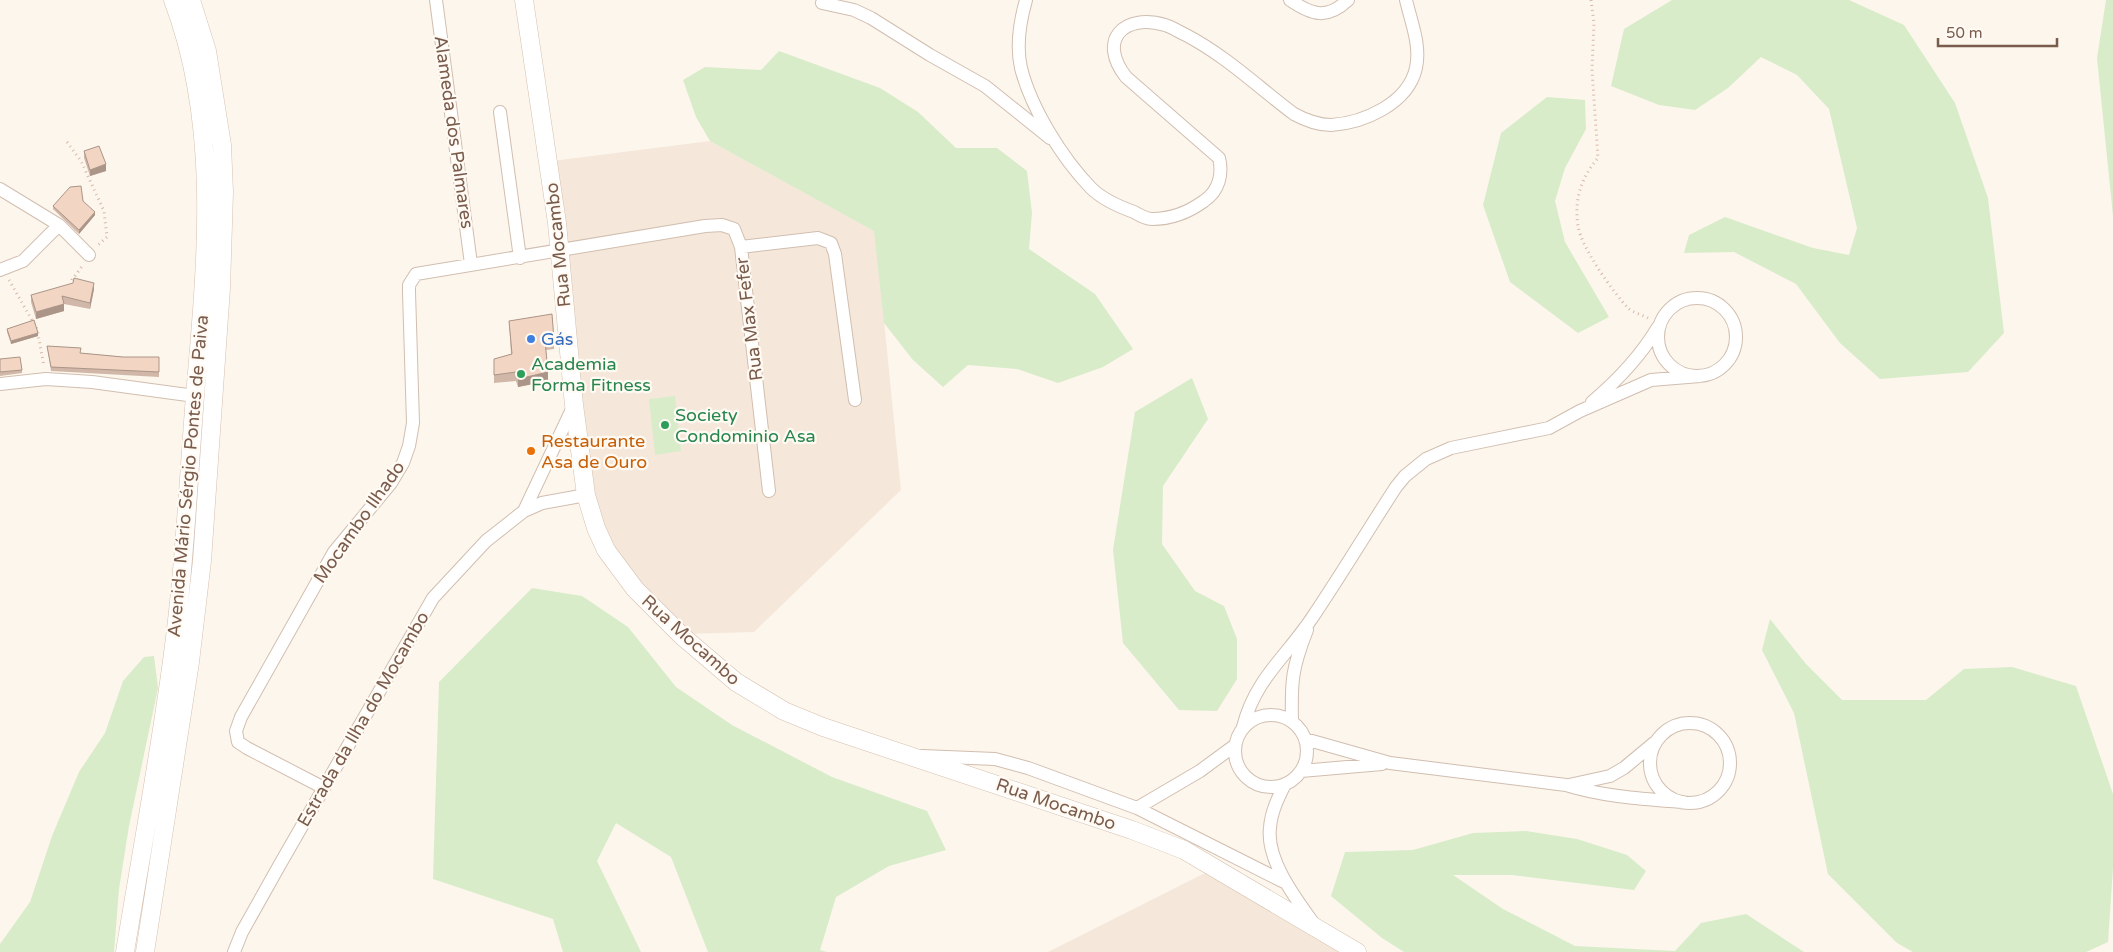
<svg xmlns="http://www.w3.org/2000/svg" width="2113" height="952" font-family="'Varela Round',sans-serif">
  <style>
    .residential { fill: #f5e8da }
    .green { fill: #d8ecc9 }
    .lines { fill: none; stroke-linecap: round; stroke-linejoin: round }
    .street-casing { stroke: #d1beb0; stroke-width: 14 }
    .secondary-casing { stroke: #d6c0b0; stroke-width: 19 }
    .path { stroke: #d9b8a5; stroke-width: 3; stroke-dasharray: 1 4; stroke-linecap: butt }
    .street { stroke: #fff; stroke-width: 12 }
    .secondary { stroke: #fff; stroke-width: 18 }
    .wall { fill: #d1b7a8 }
    .shaded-wall { fill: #aa9588 }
    .building { fill: #f3d5c3; stroke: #aa9588 }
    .shop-dot { fill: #3f7fe0; stroke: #fffaf3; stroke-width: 2 }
    .leisure-dot { fill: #2e9e5b; stroke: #fffaf3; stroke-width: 2 }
    .food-dot { fill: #e8710a; stroke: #fffaf3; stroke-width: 2 }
    .labels { text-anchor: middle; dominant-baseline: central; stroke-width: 4.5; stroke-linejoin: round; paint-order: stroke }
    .street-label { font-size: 18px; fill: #7a5c4d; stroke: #fffaf3 }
    .shop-label { font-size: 18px; fill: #366cbe; stroke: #fffaf3; text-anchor: start }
    .leisure-label { font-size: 18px; fill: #27864d; stroke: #fffaf3; text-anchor: start }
    .food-label { font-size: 18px; fill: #c56008; stroke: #fffaf3; text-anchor: start }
  </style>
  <rect width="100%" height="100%" fill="#fdf6ec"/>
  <path class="residential" d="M710,141L875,231L901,490L754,632L685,634L597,533L552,161Z
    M1209,871L1342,952H1048Z"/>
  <path class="green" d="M1672,0H1849L1904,25L1955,103L1988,198L2004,333L1968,372L1880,379L1840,343L1796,284L1734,252L1684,253L1689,235L1725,217L1813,248L1849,255L1857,228L1829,109L1797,75L1761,57L1728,88L1695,110L1659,105L1611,86L1624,29Z
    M2106,0H2113V216L2097,58Z
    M779,51L880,88L918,112L956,148H997L1027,171L1032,213L1029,249L1095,294L1133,349L1103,367L1058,383L1017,369L968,365L943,387L913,360L884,323L874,231L710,141L696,117L683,80L705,67L761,70Z
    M1547,97L1585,100L1586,129L1565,168L1555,201L1565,242L1609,317L1578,333L1510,282L1483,205L1501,133Z
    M1192,378L1208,419L1163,486L1162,544L1195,591L1224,606L1237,639V679L1217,711L1179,710L1123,643L1113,550L1135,412Z
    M675,396L681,451L655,455L649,399Z
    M532,588L582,596L628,627L676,687L732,725L832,777L927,811L946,850L889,866L836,897L820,950L827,952H708L671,857L616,823L597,861L641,952H563L553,919L433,879L439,682Z
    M1770,619L1806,664L1842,700H1926L1964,669L2012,667L2076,686L2113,794V868L2108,942L2086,952H1913L1897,943L1828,874L1794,713L1762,650Z
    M154,656L158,688L129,826L119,889L114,952H0V944L30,902L52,836L79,772L105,733L123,681L144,657Z
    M1526,831L1577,839L1627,855L1646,871L1634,890L1512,875H1453L1503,909L1575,946L1675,951L1701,923L1746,914L1804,952H1404L1382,938L1331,896L1345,852L1413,850L1473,833Z"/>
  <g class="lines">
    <g class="street-casing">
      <path id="street" d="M436,0L471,264
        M1026,0C1020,21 1016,46 1021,68C1031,108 1062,158 1091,188C1102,199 1120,207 1134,212C1139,215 1146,219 1152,219C1171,219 1189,212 1204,201C1219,191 1223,174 1219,158L1126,77C1097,40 1124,13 1165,25C1172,27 1179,32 1186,35C1226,56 1258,87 1294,114C1305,120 1317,125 1331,125C1363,123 1408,104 1416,68C1421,45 1411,22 1406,0
        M1290,0C1312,15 1327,20 1348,0
        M822,3L854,10L871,18L930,55L985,86L1050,138
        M500,112L520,258
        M0,189L59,225L23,261L0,270
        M59,225L89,255
        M741,247L818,238L831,243L835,254L855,400
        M1658 337a39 39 0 1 1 78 0a39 39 0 1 1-78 0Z
        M0,384L46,379L92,382L195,396
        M1592,402C1618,380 1640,357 1658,327
        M524,511L574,405
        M1235 751a36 36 0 1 1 72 0a36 36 0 1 1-72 0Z
        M1292,721C1291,681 1292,668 1307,630
        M1650 763a40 40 0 1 1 80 0a40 40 0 1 1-80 0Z
        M1243,727C1255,679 1286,657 1312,618C1341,575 1368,530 1396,487L1405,476L1426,459L1451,448L1549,428L1580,411L1651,380L1700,376
        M1305,739L1390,763L1566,785C1605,797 1643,799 1683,802
        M922,756L995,759L1028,768L1137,808L1284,882
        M1301,771L1382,764
        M1285,784C1278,798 1271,812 1270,828C1266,860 1296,899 1314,924
        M1569,785L1610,776L1624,768L1654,743
        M324,788L247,748L238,742L236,731L241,717L334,552L391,483L403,463L409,446L413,423L409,292V285L416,274L705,226L722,225L734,229L741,247L769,491
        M1137,808L1200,771L1234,746
        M234,952L242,932L279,866L433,598L486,541L524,511L542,503L586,495"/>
    </g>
    <g class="secondary-casing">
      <path id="secondary" d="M524,0L557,223L574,405L586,495L596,528L606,550L635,589L682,636L736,682L784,711L823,727L1132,830L1184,850L1357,952
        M125,952C141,855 159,758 172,661C184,574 188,485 195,396C206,265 221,126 173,0
        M145,952L190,662L202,561L221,288L224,192L222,145L207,51L191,0"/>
    </g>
    <path class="path" d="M1591,0L1594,23L1592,70L1598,158C1581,178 1574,199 1578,226C1581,247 1613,292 1628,308C1632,312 1642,315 1648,318
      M67,142L81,161L104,211L107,237L97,246
      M9,280L37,329L44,366
      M71,285L72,280L83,265"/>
    <use href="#street" class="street"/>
    <use href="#secondary" class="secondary"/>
  </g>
  <path class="wall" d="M84,151L106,171L90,176L84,158Z
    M83,201L95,215L79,234L53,209V206Z
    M94,289L90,309L64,304V311L36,319L31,302V295Z
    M509,321L554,340V349L546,350L548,381L518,387L516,381L494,383V359L511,354Z
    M7,329L38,336L11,344L7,332Z
    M47,346L81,353L123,357H159V377L51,371Z
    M0,359L22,370V373L0,376Z"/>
  <path class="shaded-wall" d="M106,164V171L90,176V170Z
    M95,212V215L79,234V230Z
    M94,283V289L90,309V303Z
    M64,304V311L36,319V312Z
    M38,333V336L11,344V341Z
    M548,372V381L518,387V379Z"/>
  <path class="building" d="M99,146L106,164L90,170L84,151Z
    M81,186L83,201L95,212L79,230L53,206L70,187Z
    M74,278L94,283L90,303L62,296L64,304L36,312L31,295L73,283Z
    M552,314L554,340L545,341L548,372L518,379L516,372L494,375V359L512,354L509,321Z
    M34,320L38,333L11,341L7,329Z
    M47,346L81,348L80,353L123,357H159V372L51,367Z
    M20,357L22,370L0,372V359Z"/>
  <circle class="shop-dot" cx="531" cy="339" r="5"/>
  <g class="leisure-dot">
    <circle cx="521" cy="374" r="5"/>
    <circle cx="665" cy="425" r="5"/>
  </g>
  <circle class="food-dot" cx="531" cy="451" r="5"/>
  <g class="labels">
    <g class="street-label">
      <text transform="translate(454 132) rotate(82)">Alameda dos Palmares</text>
      <text transform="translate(558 245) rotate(-96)">Rua Mocambo</text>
      <text transform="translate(749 319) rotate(-97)">Rua Max Fefer</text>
      <text transform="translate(188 476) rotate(-85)">Avenida Mário Sérgio Pontes de Paiva</text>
      <text transform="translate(359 522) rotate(-55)">Mocambo Ilhado</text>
      <text transform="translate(691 640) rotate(42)">Rua Mocambo</text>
      <text transform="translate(363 719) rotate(-60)">Estrada da Ilha do Mocambo</text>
      <text transform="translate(1056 804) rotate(19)">Rua Mocambo</text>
    </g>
    <g class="shop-label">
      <text x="541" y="339">Gás</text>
    </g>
    <g class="leisure-label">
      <text x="531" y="364">Academia<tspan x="531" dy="21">Forma Fitness</tspan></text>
      <text x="675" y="415">Society<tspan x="675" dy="21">Condominio Asa</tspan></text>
    </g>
    <g class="food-label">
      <text x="541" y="441">Restaurante<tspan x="541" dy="21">Asa de Ouro</tspan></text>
    </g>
  </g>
  <path d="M1938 38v8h119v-8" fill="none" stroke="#7a5c4d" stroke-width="2.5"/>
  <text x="1946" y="38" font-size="15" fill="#7a5c4d" stroke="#fffaf3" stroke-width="4" paint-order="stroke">50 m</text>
</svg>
